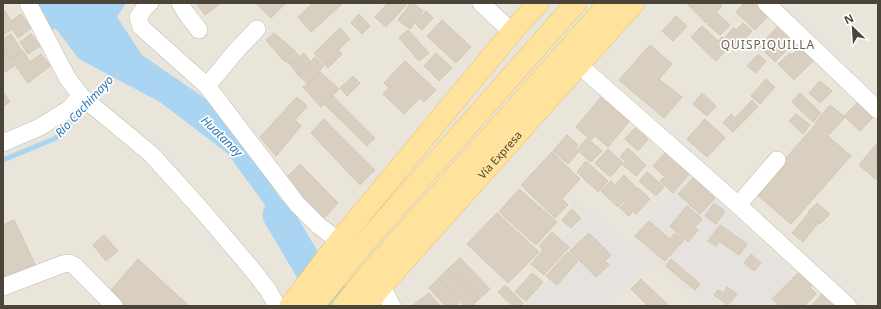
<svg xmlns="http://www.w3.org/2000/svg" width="881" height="309" font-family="'Noto Sans',sans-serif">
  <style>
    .residential { fill: #eae5da }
    .industrial { fill: #e6e2dd }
    .water { fill: #a9d4f2 }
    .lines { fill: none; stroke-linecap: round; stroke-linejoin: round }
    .stream { stroke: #a9d4f2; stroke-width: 5 }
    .river { stroke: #a9d4f2; stroke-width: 31 }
    .building { fill: #d8cfc1; stroke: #d3c7b4 }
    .minor-casing { stroke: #c2bbae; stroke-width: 18 }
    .major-casing { stroke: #e6c16a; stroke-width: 22 }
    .minor { stroke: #fff; stroke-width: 17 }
    .major { stroke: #ffe39c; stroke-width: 21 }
    .labels { text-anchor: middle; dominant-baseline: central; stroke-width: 3.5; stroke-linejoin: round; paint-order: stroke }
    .street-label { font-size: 11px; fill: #4b4439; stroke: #fff }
    .neighbourhood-label { font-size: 12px; letter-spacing: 1px; fill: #6e6250; stroke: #fff }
    .water-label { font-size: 12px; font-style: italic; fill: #2e7ab2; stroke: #fff }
  </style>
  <rect width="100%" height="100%" fill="#f6f3ec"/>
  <path class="residential" d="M3,3H878V306H3Z"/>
  <path class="industrial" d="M692,174L765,249L792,268L784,306H698L632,237Z
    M574,199L652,263L606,306H526L559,268L550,254L585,217L571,203Z"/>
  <path class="water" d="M57,3H126L117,17L142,55L219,108L318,254L362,306H339L227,153L160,102L79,59L46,16Z"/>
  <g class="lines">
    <path class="stream" d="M3,160L56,138L116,71"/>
    <path class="river" d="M46,16L57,3
      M278,215L332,306"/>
  </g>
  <path class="building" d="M196,3H221L205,15Z
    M259,3H286L271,18L257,4Z
    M313,3H343L311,32L298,17Z
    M388,3H408L386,27L375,17Z
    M411,3H413L423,11L410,29L398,20Z
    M686,3H719L722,6L706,23Z
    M744,3H756L769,15L755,30L736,12Z
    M5,11L11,21L21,14L31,28L18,38L12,29L3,35V12Z
    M426,11L433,18L422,30L415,23Z
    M717,13L730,25L720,35L707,24Z
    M359,14L370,26L362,34L351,23Z
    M676,16L687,26L673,41L662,31Z
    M442,20L471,47L456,63L427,36Z
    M784,20L797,33L786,45L789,48L775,62L759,46Z
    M743,23L752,31L737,48L725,38L733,28L736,30Z
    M702,26L718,41L722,37L731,45L716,61L691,37Z
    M340,28L350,39L338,50L342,54L328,68L314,53Z
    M408,30L429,53L419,61L399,38Z
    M274,33L294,50L282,59L266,40Z
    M11,34L22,51L10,59L3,48V39Z
    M31,34L40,46L28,54L20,42Z
    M650,45L672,64L659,79L682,97L664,118L619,80Z
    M801,46L815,59L794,80L778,64L790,53L792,55Z
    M3,50L11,60L23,51L30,62L41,54L50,66L28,83L15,65L5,72L3,70Z
    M294,50L300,57L291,65L282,59Z
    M304,53L310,61L298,75L291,65Z
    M436,53L452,68L439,81L424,66Z
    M758,54L766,61L756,73L747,66Z
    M315,57L324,66L308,84L298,75Z
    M405,61L436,90L424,102L420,98L404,114L383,94L389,88L384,83Z
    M319,71L339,89L321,107L303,87L308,84Z
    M353,76L360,83L347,96L340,88Z
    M766,79L775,87L760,104L751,96Z
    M820,81L832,91L820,103L809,93Z
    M3,92L10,102L3,106Z
    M702,93L716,106L707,116L693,104Z
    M800,93L821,113L813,122L792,102Z
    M333,96L375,138L367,146L324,104Z
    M602,96L630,120L608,147L595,136L591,140L576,127Z
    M297,97L307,106L295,120L301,126L276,156L260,137Z
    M752,100L758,107L733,132L723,123L731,114L735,118Z
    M860,100L876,114L860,131L844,116Z
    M830,105L845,117L829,135L815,123Z
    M796,114L810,125L803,134L789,121Z
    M324,119L375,170L360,185L311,133Z
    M705,119L725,138L707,157L687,139Z
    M815,125L851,156L791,224L755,193Z
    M635,128L648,139L638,151L625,139Z
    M567,135L578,145L575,149L578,152L568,164L553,151Z
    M587,138L602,151L591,162L577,150Z
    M878,142V181L859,165Z
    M628,148L646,165L636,176L623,165L626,162L620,157Z
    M608,149L623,163L610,177L595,163Z
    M667,151L691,172L673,193L660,181L665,177L653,166Z
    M552,152L580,179L562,199L568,205L555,218L521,185Z
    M586,161L608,181L598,192L577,172Z
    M300,164L338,203L322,220L283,181Z
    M647,172L664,187L656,196L639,181Z
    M624,175L637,188L618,207L601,191L611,181L615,185Z
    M693,178L715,198L700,214L678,194Z
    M638,188L650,199L636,214L633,211L629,216L620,208Z
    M519,189L557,222L536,245L499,212Z
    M714,203L725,211L716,224L705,216Z
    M817,203L830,214L820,224L808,212Z
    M687,206L702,219L695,227L698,230L688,242L670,226Z
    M572,209L581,218L571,228L562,220Z
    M497,213L539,252L508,283L467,244Z
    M808,214L818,223L803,242L792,233Z
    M14,220L35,264L3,280V225Z
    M649,221L670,239L675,233L684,240L665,261L635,236Z
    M720,225L747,244L739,255L719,241L716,246L708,241Z
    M552,232L569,247L544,275L531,264L543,250L539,246Z
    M589,233L611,255L605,261L609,265L596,277L570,251Z
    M104,235L118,251L106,261L93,245Z
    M568,252L578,261L557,285L546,276Z
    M751,254L761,263L754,271L744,263Z
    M460,258L490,289L479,299L448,269Z
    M138,259L189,306H123L109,292Z
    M671,259L700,284L695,290L666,266Z
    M448,269L479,299L472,306H465L438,279Z
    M800,271L813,284L810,287L816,294L804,306H780L772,299Z
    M532,273L543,282L526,301L515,292Z
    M438,279L460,303L456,306H445L429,288Z
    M641,279L669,306H648L631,289Z
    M505,285L523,303L520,306H513L498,292Z
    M727,287L737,294L728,305L714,295L718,290L723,293Z
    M429,293L440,306H412Z
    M823,293L837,306H811Z"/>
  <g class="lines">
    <g class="minor-casing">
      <path id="minor" d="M28,3L68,79L81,96L151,154L199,207L251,268L268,290L277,306
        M150,3L146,6L138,17L141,27L207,86L297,204L318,225L339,241
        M180,3L186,13L199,30
        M481,3L512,32
        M766,3L878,110
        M579,65L738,205L848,306
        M207,86L235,52L257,29
        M3,143L40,127L69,109L81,96
        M738,205L777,160
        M382,286L392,306
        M3,287L63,264L70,263L75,266L114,306"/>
    </g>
    <g class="major-casing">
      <g id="major">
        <path d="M290,306L339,241L512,32L538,3"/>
        <path d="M314,306L355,254L576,3"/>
        <path d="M343,306L373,269L609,3"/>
        <path id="s1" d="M366,306L380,288L634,3"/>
      </g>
    </g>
    <use href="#minor" class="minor"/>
    <use href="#major" class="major"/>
  </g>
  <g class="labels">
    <g class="street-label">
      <text stroke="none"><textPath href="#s1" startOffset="202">Vía Expresa</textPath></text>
    </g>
    <g class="neighbourhood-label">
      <text x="768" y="44">QUISPIQUILLA</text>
    </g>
    <g class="water-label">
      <text transform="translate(84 106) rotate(-47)">Río Cachimayo</text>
      <text transform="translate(222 136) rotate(44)">Huatanay</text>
    </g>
  </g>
  <rect width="881" height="309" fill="none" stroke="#4b4439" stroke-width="8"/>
  <g transform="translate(853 28) rotate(335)" stroke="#ffffff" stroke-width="3" paint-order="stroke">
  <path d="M0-3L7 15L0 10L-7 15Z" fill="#4b4439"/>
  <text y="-6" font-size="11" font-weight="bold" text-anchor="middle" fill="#4b4439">N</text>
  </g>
</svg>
